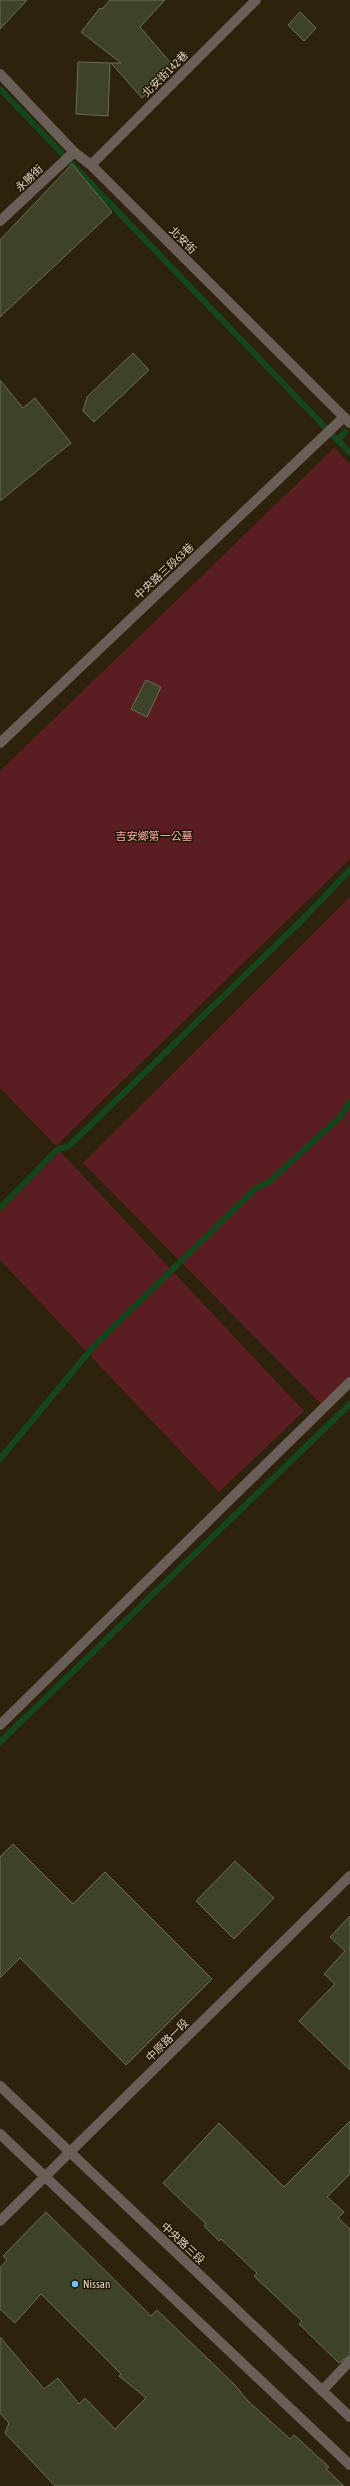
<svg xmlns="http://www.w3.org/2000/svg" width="350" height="2486" font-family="'Asap Condensed','Noto Sans TC',sans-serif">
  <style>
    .green { fill: #5a1d21 }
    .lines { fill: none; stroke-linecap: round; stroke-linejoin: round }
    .stream { stroke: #14451c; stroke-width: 6 }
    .building { fill: #3e4229; stroke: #6a6e54 }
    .service { stroke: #695e58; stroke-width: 10 }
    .minor { stroke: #695e58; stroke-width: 10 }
    .tertiary { stroke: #695e58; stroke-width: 10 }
    .poi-dot { fill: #75c0f6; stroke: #231803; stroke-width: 1.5 }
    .labels { text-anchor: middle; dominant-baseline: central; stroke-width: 3; stroke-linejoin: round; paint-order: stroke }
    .street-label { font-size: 11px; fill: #ded7c9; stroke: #231803 }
    .park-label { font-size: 11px; fill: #f8b1b0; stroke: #231803 }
    .poi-label { font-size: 11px; fill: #ded7c9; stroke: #231803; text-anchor: start }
  </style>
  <rect width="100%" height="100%" fill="#2d220b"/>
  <path class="green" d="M334,448L350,464V859L56,1146L0,1088V771Z
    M350,897V1382L324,1407L83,1163Z
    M58,1149L304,1411L219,1492L0,1260V1204Z"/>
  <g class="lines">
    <path class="stream" d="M0,89L350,453
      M338,440L345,432
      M0,1208L58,1149L69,1146L303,919L350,870
      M0,1459L94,1346L255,1189L270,1181L340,1117L350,1102
      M0,1742L350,1404"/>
  </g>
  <path class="building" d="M0,0H27L0,29Z
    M110,0H165L140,27L175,68L142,98L111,63H121L81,32L100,8L102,9Z
    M300,12L316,28L304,41L288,25Z
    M78,62L110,63L108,116L76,114Z
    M72,164L112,212L0,317V240Z
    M133,353L149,370L94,422L83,411L87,397Z
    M0,380L23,408L35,398L71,443L0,501Z
    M146,680L161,687L147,717L131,709Z
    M13,1844L73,1904L105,1872L212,1979L126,2065L20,1958L0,1978V1857Z
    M235,1861L274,1898L234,1939L196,1901Z
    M350,1916V2070L299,2021L335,1984L324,1974L345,1951L330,1937Z
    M350,2121V2174L327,2197L344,2212L338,2218L350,2229V2355L339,2363L299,2324L302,2321L254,2276L257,2273L221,2239L219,2241L204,2226L206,2224L163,2183L219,2123L284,2187Z
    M46,2212L151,2316L157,2310L235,2385L248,2401L290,2439L294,2435L329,2467L326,2469L344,2486H55L5,2433L9,2423L0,2413V2337L44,2389L58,2378L79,2404L85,2398L115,2429L146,2398L119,2376L121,2374L41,2294L15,2323L0,2309V2268L7,2260L3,2256Z"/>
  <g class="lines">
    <path class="service" d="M0,743L344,417
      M0,1725L350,1382
      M322,2391L350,2361"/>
    <path class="minor" d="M91,165L256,0
      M0,221L74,152
      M0,2221L350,1876"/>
    <path class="tertiary" d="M0,74L74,152L91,165L350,423
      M0,2086L350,2417
      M0,2134L350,2465"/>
  </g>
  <circle class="poi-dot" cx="75" cy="2284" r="4"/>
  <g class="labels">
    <g class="street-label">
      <text transform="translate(165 74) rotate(-45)">北安街142巷</text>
      <text transform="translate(29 178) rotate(-43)">永勝街</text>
      <text transform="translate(183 240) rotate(45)">北安街</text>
      <text transform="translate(164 571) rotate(-43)">中央路三段63巷</text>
      <text transform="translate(167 2040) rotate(-45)">中原路一段</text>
      <text transform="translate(183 2243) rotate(43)">中央路三段</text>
    </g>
    <g class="park-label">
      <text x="154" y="836">吉安鄉第一公墓</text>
    </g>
    <g class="poi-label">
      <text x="83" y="2284">Nissan</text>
    </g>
  </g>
</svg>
